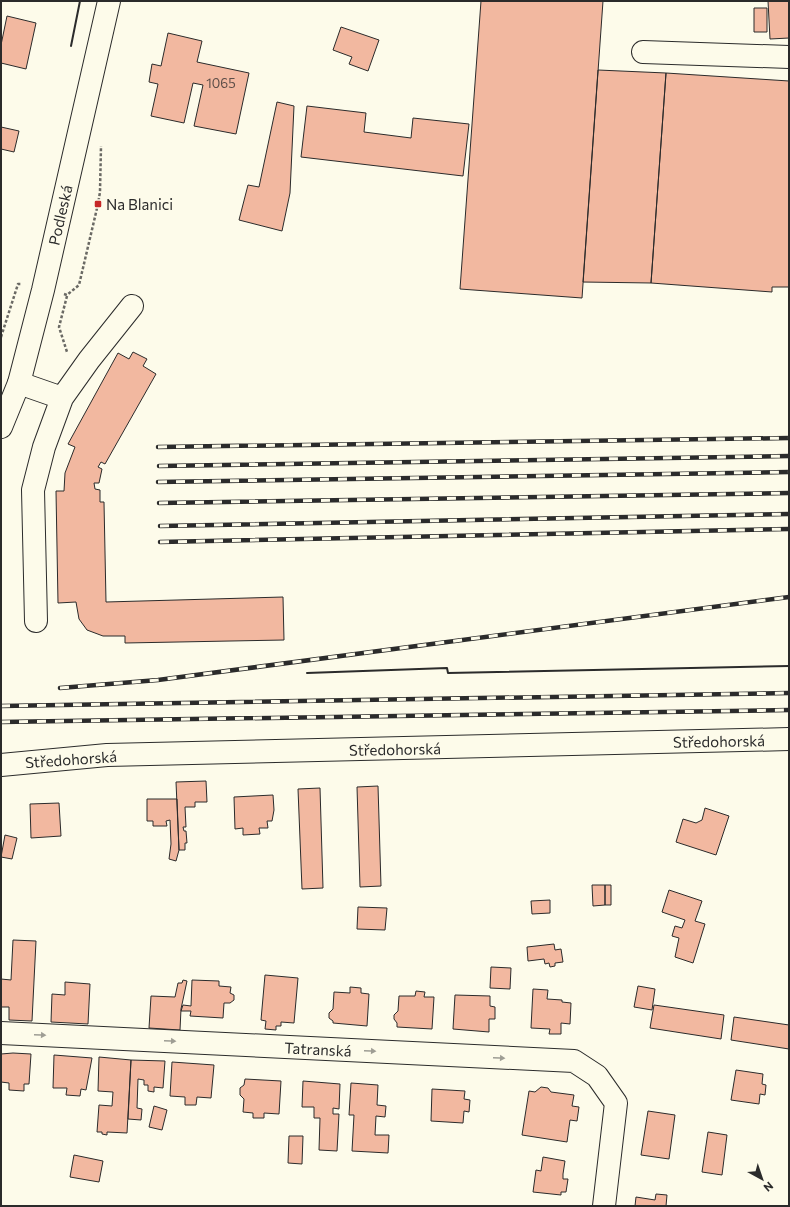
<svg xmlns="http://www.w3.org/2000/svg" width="790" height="1207" font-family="Commissioner,sans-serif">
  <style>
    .building { fill: #f2b8a0; stroke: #2b2b2b }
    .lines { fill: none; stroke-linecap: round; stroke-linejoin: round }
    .minor-casing { stroke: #2b2b2b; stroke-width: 24 }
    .major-casing { stroke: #2b2b2b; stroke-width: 24 }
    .path { stroke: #6a6964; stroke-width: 2.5; stroke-dasharray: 3 2; stroke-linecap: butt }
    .minor { stroke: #fdfbea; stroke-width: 22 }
    .major { stroke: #fdfbea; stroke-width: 22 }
    .rail-casing { stroke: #2b2b2b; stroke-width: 4.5 }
    .rail { stroke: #fdfbea; stroke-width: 3; stroke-dasharray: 9; stroke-linecap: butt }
    .wall { stroke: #2b2b2b; stroke-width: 2 }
    .oneway { fill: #9e9d94 }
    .poi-dot { fill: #c62828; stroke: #fdfbea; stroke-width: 1.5 }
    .labels { text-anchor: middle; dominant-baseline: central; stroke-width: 3; stroke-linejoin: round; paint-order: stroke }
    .number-label { font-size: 13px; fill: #5d4e48 }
    .poi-label { font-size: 15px; fill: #2b2b2b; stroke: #fdfbea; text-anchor: start }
    .street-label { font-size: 15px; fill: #2b2b2b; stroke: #fdfbea }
  </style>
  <rect width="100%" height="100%" fill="#fdfbea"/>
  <path class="building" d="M481,1H603L582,298L460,289Z
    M768,1H789V38L770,39Z
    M754,8H767V32H754Z
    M7,16L36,23L26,69L1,63V45Z
    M341,27L379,40L368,71L349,64L352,57L333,50Z
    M168,33L202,41L197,62L249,73L236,134L194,126L203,85L193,83L184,123L151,116L158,84L149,82L152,64L161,66Z
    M598,70L666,73L651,283L583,282Z
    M666,73L789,81V287H772V292L651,283Z
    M277,102L294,106L290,193L282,231L239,220L248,185L259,187Z
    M307,106L366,113L364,132L411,138L413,118L469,124L463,176L301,157Z
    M1,127L19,131L14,152L1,149Z
    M133,352L147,359L143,366L156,374L105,464L101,462L98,467L102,469L99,483H94L95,489L100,490V502H104L106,602L283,597L284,640L125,643V636H103L87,630L79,619L76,602L58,603L56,491H64L65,473L75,447L68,444L118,353L129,359Z
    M206,781L207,802H195V807H185L186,827H183L184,831H186L187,843H185V850H179L176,782Z
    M378,786L381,886L360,887L357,787Z
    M320,788L323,888L302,889L298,789Z
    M273,795L274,810L272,821H267L268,828H259L260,834L243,835V828L235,829L234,797Z
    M147,799H177L179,850L176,861L169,859L171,844L170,820L166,821L167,826H153V821H147Z
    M59,803L61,836L31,838L30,804Z
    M705,808L729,816L716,855L676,842L683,819L696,823L702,820Z
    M5,835L17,838L12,859L1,857Z
    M592,885H605V905L593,906Z
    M605,885H611V905H605Z
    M669,890L702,901L695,921L705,924L693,963L675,957L679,938L672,936L675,926L682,928L685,920L662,912Z
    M550,900V913L532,914L531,901Z
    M358,907L387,908L385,930L357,929Z
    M13,940L36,941L32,1021L9,1020V1007H1V1009V979L11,980Z
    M554,944L555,950L561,949L563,962L555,963V966L550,967L549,963L545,964L544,959L528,961L527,947Z
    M491,967L511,968L510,989L490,988Z
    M265,975L298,978L294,1023L281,1022V1026H276V1030L265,1029L266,1021L261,1020Z
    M183,980L187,981L181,1009L180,1030L149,1028L151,996L175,997L178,983H182Z
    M192,980L219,981V986L231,987L230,993L234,995V1000L230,1003H224L223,1018L190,1016L191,1011H181L183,1005L191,1006Z
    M65,982L90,984L88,1024L51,1022L52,994L65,995Z
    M638,986L655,989L652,1010L634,1007Z
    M350,987L361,988V993L369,994L367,1026L333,1023V1021L329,1018V1013L333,1009L334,992L350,993Z
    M533,989L548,990L547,999L562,1000V1002L571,1003L570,1024L561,1023V1034H549L550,1029L531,1028Z
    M416,991L425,992L424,997H434L432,1029L397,1027V1023L394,1019V1015L398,1011L399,996H415Z
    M455,995L490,996V1006L495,1007V1019H489V1032L453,1029Z
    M654,1005L724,1015L721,1039L650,1028Z
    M734,1017L789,1025V1049L731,1040Z
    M13,1053L31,1054L29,1084H24V1091L9,1090V1083L1,1082V1054Z
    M54,1055L92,1058L86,1090L81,1089L80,1096L66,1095L67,1088H53Z
    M99,1057L131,1060L127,1133L107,1132V1135L102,1134V1132H97L99,1105L112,1106L113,1092L98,1091Z
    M131,1060L165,1061L163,1088L154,1087V1092L148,1091V1085H144V1080L138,1079L137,1108L142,1109L141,1120L128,1119Z
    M172,1062L214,1065L211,1098L197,1097L196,1105H185V1097L170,1096Z
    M736,1070L763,1074L762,1084L766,1085L765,1095L760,1094L759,1104L731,1100Z
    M245,1079L281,1081L279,1114L264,1113V1118H253V1113L243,1112L244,1099L240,1095V1088L244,1085Z
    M303,1081L340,1084L339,1109L333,1108V1114H339L337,1151L319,1150L320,1118H314V1107H302Z
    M351,1083L378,1085L377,1105L386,1106L385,1117L376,1116L375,1135H389L388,1153L352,1151L354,1115H349Z
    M541,1087L548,1088L551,1092L574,1095L572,1106L579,1107L577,1121L570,1120L567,1142L522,1135L529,1091L535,1092Z
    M432,1089L465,1091L464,1099L470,1100L469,1112L464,1111L463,1123L431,1121Z
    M154,1106L167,1110L162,1130L149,1127Z
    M648,1111L675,1115L669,1159L641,1155Z
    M708,1132L727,1135L722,1175L702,1172Z
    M289,1136H303L302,1164L288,1163Z
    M74,1155L103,1161L99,1182L70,1177Z
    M543,1157L565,1161L563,1174V1179H568L566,1192H561V1195L533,1192L536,1170L541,1171Z
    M656,1194L667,1195L666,1206H635L636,1197L655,1200Z"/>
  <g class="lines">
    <g class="minor-casing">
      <path id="minor" d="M643,52L789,57
        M19,383L62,398L44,447L33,490L36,621
        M62,398L89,360L132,306
        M1,765L107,755L789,739
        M1,1033L574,1061L597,1076L616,1103L604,1206"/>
    </g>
    <g class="major-casing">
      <path id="major" d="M1,427L19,383L43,290L109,1"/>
    </g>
    <path class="path" d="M64,294L67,295L79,285L98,204L100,192L101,146
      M67,296L59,327L67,352
      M1,337L18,284H22"/>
    <use href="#minor" class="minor"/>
    <use href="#major" class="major"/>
    <g class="rail-casing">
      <path id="rail" d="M158,447L789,438
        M159,466L789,456
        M158,482L789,472
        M159,503L789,493
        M160,526L789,514
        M160,542L789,529
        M60,688L158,680L789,597
        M1,706L789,693
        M1,722L789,710"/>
    </g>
    <use href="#rail" class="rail"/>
    <path class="wall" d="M71,46L80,1
      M307,673L447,668L448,673L789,666"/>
  </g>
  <defs><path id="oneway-solid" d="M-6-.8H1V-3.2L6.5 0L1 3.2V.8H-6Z"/></defs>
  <g class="oneway">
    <use href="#oneway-solid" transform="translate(40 1035) rotate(3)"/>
    <use href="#oneway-solid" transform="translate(170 1041) rotate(3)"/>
    <use href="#oneway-solid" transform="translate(370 1051) rotate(3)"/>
    <use href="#oneway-solid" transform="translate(499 1058) rotate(3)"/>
  </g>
  <rect class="poi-dot" x="94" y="200" width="8" height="8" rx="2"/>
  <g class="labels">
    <g class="number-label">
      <text x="221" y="83">1065</text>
    </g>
    <g class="poi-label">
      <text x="106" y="204">Na Blanici</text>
    </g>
    <g class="street-label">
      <text transform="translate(60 215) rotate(-77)">Podleská</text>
      <text transform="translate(719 741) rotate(-1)">Středohorská</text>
      <text transform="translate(395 749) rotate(-1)">Středohorská</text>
      <text transform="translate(71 759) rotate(-4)">Středohorská</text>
      <text transform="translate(318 1049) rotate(3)">Tatranská</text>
    </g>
  </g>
  <rect width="790" height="1207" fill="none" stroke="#2b2b2b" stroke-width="4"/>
  <g transform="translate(762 1179) rotate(140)" stroke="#fdfbea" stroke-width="3" paint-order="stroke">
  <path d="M0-3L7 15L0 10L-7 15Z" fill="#2b2b2b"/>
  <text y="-6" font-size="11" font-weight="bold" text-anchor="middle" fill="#2b2b2b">N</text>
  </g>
</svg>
